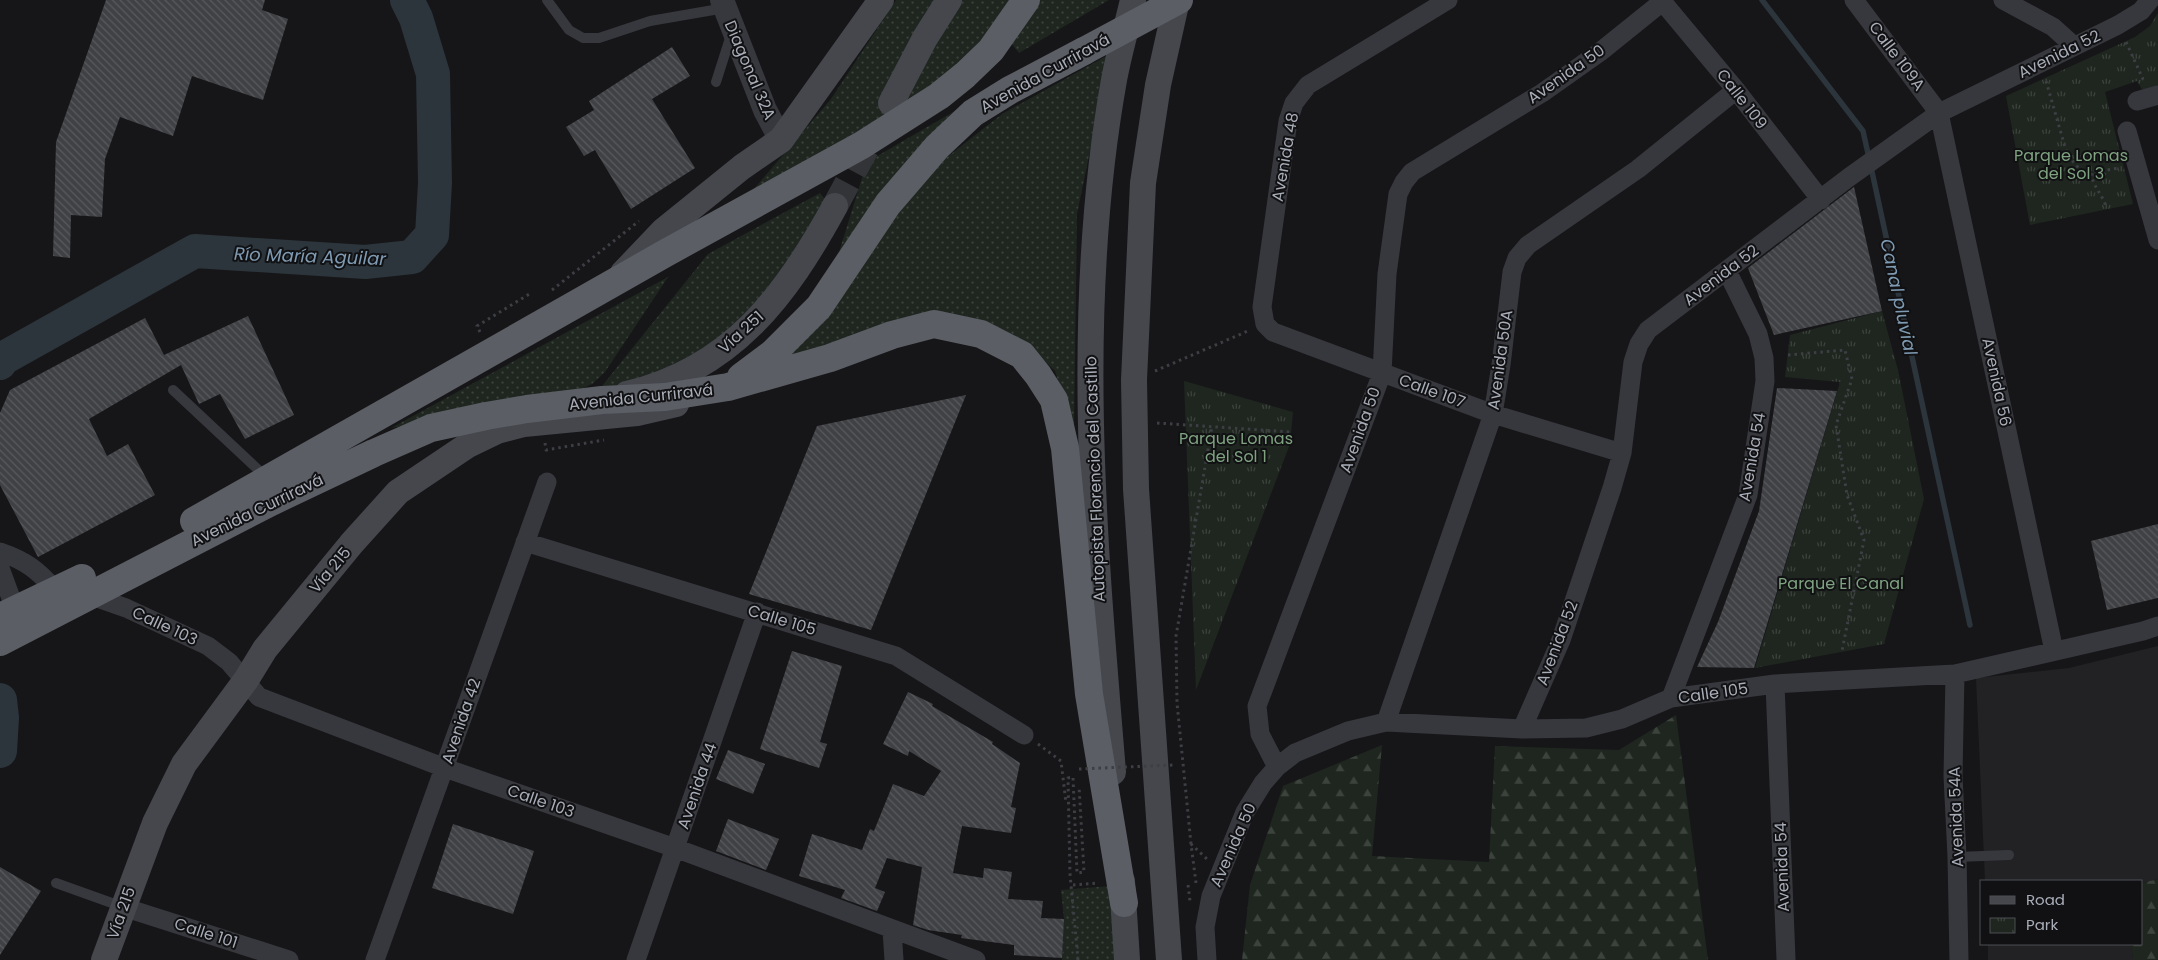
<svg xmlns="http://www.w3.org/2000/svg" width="2158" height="960" font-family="Poppins,sans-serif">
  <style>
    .built { fill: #222225 }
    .grass { fill: url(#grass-dots) }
    .forest { fill: url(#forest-firs) }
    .park { fill: url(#park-tufts) }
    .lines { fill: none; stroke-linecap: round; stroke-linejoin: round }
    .stream { stroke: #2c353c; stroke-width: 5.5 }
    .river { stroke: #2c353c; stroke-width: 34 }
    .building { fill: url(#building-back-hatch) }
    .secondary-tunnel { stroke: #333438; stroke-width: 26; stroke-dasharray: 26 13; stroke-linecap: butt }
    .path { stroke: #3d3f44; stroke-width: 3; stroke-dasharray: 2.5 4; stroke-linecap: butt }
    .service { stroke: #37383d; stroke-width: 10 }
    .minor { stroke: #37383d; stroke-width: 19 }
    .tertiary { stroke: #37383d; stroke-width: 24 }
    .secondary { stroke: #45474d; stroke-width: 26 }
    .trunk { stroke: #5b5e65; stroke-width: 28 }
    .path-bridge { stroke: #3d3f44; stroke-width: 3; stroke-dasharray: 2.5 4; stroke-linecap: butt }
    .trunk-bridge { stroke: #5b5e65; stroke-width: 28 }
    .labels { text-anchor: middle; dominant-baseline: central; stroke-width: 4; stroke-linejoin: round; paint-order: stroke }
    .street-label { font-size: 16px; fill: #a8adb8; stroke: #111113 }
    .park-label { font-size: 16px; fill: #7fa381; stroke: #111113 }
    .water-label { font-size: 18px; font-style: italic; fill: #7f9bb3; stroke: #111113 }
  </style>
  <defs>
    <pattern id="grass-dots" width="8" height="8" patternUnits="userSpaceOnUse" patternTransform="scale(1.25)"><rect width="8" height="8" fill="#1e261f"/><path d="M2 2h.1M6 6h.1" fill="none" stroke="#3c433d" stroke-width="1.8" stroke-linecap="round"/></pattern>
    <pattern id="forest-firs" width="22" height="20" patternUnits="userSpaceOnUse" patternTransform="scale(1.25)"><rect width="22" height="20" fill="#1e261f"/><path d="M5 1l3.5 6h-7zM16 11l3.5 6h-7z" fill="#3c433d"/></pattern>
    <pattern id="park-tufts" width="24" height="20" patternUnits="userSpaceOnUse" patternTransform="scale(1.25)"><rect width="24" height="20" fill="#1e261f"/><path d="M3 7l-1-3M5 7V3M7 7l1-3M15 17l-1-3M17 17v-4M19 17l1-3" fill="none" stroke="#3c433d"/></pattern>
    <pattern id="building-back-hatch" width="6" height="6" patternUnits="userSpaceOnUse" patternTransform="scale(1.25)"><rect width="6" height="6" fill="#404145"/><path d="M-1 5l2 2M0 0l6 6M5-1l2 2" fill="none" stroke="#595a5e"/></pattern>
  </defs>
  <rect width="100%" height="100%" fill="#161618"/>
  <path class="built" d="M2158,646V879L2142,883V881H1985L1976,678L2069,668Z
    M1988,944H2131L2133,960H1988Z"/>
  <path class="grass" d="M896,0H1013L993,33L949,76L741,204L831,99Z
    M1034,0H1109L1019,53L1010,42Z
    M1110,54L1077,214L1074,429L1055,371L1025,342L984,323L764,374L879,238L933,168L1002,114Z
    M953,112C911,156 873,202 839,252L867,162Z
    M820,193L829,204L731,341L611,392L602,386L708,254Z
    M668,277L605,372L592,384L571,394L391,428Z
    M1110,886L1115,960H1062L1064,919L1061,890Z"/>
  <path class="forest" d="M1676,715L1708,960H1242L1250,885L1283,786L1382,745L1372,856L1489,862L1495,746L1619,750Z
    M2158,879V960H2133L2131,944H2142V883Z"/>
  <path class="park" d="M2158,13V87L2143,91L2137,81L2105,92L2133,204L2030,225L2006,96L2135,37L2150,26Z
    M1882,311L1898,370L1924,499L1884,644L1755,668L1840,382L1785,377L1790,335Z
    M1184,381L1293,412L1290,444L1196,690Z"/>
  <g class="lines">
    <path class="stream" d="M1762,0L1863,131L1869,158
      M1871,167L1970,625"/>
    <path class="river" d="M0,363L2,359L195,251L365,262L412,257L432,235L435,183L433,74L416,18L407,0
      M0,700L2,718L0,751"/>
  </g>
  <path class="building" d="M106,0H265L262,10L288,19L263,100L192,76L173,136L120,117L105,159L102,217L71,215L70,258L53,256L56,142Z
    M672,47L690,76L652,99L695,168L631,209L595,150L584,156L566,127L594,110L589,101Z
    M1854,187L1882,311L1774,335L1748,268Z
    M248,316L294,415L245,439L220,394L199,404L181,365L89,419L107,456L128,444L155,495L38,557L0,485V413L10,390L145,318L164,355Z
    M1777,388L1837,391L1754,668L1697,667L1718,622L1759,511Z
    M966,395L871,630L749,594L817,426Z
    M2158,524V598L2107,610L2091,541Z
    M792,651L842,666L820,742L827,744L819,768L760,749Z
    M908,692L933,704L932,706L993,742L992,744L1020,763L1011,807L1016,808L1011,833L962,826L953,873L983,878L984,868L1012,872L1008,899L1043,901L1041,918L1064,919L1062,958L1014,955V945L961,938L962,935L928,930L913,925L922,867L887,858L875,888L885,892L877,911L841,898L845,890L799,876L812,834L862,850L870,829L874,831L893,784L924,796L941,771L909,751L908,756L883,744Z
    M728,750L765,764L753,794L716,779Z
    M728,819L779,839L766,870L716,851Z
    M453,824L534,851L513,914L432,888Z
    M0,867L41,891L0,955Z"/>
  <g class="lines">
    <path class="secondary-tunnel" d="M835,206L875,132"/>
    <path class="path" d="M2126,42L2143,79L2145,80
      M2046,81L2067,154L2080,170L2102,178L2107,170L2119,168
      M2091,173C2093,186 2101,193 2106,206
      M552,290L639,221
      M480,332L477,326L531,293
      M1788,355L1845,350L1852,379L1836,425L1847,495L1864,540L1842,651
      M1155,371L1248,331
      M1157,423L1291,432
      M545,443L546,450L604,440
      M1038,744L1061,761L1066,803
      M1191,844L1177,703L1176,636L1212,426
      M1196,883L1191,844L1207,859
      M1073,885L1099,883
      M1188,885L1190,901
      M1078,960L1070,874L1068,778L1073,777L1077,873L1084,872L1079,786"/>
    <path class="service" d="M547,0L569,30L583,38H599L650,21L725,8
      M716,82L731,35
      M173,390L267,478
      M1957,857L2009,855
      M56,883L123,907"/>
    <path class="minor" d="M1448,0L1308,85L1294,103L1288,121L1262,307L1265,324L1273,332L1493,414L1622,453
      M1661,0L1736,90L1821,200
      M1854,0L1939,113L2054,651
      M2003,0L2053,27L2074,46
      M2137,101L2158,95
      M2127,131L2158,240
      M525,542L896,656L1024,735
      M0,552C26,561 38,570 56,591L48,599
      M0,568L15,609
      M89,595L126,608L208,646L229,662L259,697L445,768L675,848L976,960
      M1955,674L1953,776L1957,857L1959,960
      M1775,684L1786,959
      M1671,698L1748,495L1765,381L1764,358L1758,334L1727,271
      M1386,722L1493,414L1501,365L1512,272L1517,258L1528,245L1638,169L1736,90
      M1522,729L1561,640L1612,488L1622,453L1633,362L1639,344L1648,330L1848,178L1939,113L2118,25L2141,11L2150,0
      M1277,767L1260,734L1257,706L1382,373L1387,274L1398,194L1404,182L1412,172L1542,93L1600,52L1662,2
      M123,907L289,960
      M892,930L894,960
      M375,960L547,482
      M636,960L757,612
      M1207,960L1205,927L1211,896L1245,812L1263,783L1277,767L1295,753L1348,731L1386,722L1522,729L1586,728L1622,719L1671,698L1775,684L1955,674L2143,631L2158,626"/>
    <path class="tertiary" d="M722,0L765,110L781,140"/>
    <path class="secondary" d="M891,103L925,38L949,0
      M623,273L664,230L742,167L781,140L881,0
      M627,394C732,369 786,296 835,206
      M1113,772C1094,542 1073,309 1114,80C1119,53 1127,26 1133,0
      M1122,881L1127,960
      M104,960L155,823L184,764L246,680L265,649L352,543L398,492L468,445L497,431L524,424L637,413L676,404
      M1169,960L1136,489L1134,380L1143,183L1158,85L1177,0"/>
    <path class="trunk" d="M741,377L773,353L819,307L888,204L937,147L973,113L1010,90L1084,51
      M194,521L664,254L862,145L939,96L965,75L991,50L1026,0
      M0,617L82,578
      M0,642L271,502L374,453L431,428L486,416L527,409L602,400L665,397L728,387L830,358L892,335L934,324L981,334L1022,355L1038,375L1054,400L1065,448L1089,694L1124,903"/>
    <path class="path-bridge" d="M1079,769L1173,765V767"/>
    <path class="trunk-bridge" d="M1084,51L1179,0"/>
  </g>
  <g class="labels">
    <g class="street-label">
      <text transform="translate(2059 54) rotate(-26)">Avenida 52</text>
      <text transform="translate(1897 56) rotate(53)">Calle 109A</text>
      <text transform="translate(750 70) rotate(67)">Diagonal 32A</text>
      <text transform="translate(1045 73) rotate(-29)">Avenida Curriravá</text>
      <text transform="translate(1566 74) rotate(-35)">Avenida 50</text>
      <text transform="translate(1742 99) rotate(52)">Calle 109</text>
      <text transform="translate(1285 157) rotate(-80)">Avenida 48</text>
      <text transform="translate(1721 275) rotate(-37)">Avenida 52</text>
      <text transform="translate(741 332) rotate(-42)">Vía 251</text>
      <text transform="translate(1500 360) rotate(-82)">Avenida 50A</text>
      <text transform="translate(1997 382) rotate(78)">Avenida 56</text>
      <text transform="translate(1432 391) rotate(20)">Calle 107</text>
      <text transform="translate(641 397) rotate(-6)">Avenida Curriravá</text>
      <text transform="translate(1360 430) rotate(-70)">Avenida 50</text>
      <text transform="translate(1752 457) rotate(-80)">Avenida 54</text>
      <text transform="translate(1095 479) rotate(-92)">Autopista Florencio del Castillo</text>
      <text transform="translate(257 510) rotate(-26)">Avenida Curriravá</text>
      <text transform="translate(330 570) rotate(-50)">Vía 215</text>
      <text transform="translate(782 620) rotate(17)">Calle 105</text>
      <text transform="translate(165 626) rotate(25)">Calle 103</text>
      <text transform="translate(1557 643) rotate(-69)">Avenida 52</text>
      <text transform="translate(1713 693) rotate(-8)">Calle 105</text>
      <text transform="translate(461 721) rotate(-71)">Avenida 42</text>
      <text transform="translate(697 786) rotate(-71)">Avenida 44</text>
      <text transform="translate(541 801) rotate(19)">Calle 103</text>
      <text transform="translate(1956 817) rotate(-92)">Avenida 54A</text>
      <text transform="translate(1233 845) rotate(-66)">Avenida 50</text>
      <text transform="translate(1782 867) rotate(-92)">Avenida 54</text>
      <text transform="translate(121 913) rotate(-70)">Vía 215</text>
      <text transform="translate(206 933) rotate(18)">Calle 101</text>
    </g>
    <g class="park-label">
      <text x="2071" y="155">Parque Lomas<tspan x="2071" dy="18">del Sol 3</tspan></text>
      <text x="1236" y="438">Parque Lomas<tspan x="1236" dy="18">del Sol 1</tspan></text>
      <text x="1841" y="583">Parque El Canal</text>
    </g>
    <g class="water-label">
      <text transform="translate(310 256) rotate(2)">Río María Aguilar</text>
      <text transform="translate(1899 297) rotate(78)">Canal pluvial</text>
    </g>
  </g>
  <rect x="1980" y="880" width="162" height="65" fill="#111113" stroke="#4d4f55"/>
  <rect x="1990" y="896" width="25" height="8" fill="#45474d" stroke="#4d4f55"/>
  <text x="2026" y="905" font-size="15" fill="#a8adb8">Road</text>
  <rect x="1990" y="918" width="25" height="15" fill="url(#park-tufts)" stroke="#4d4f55"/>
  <text x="2026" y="930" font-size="15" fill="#a8adb8">Park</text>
</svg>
